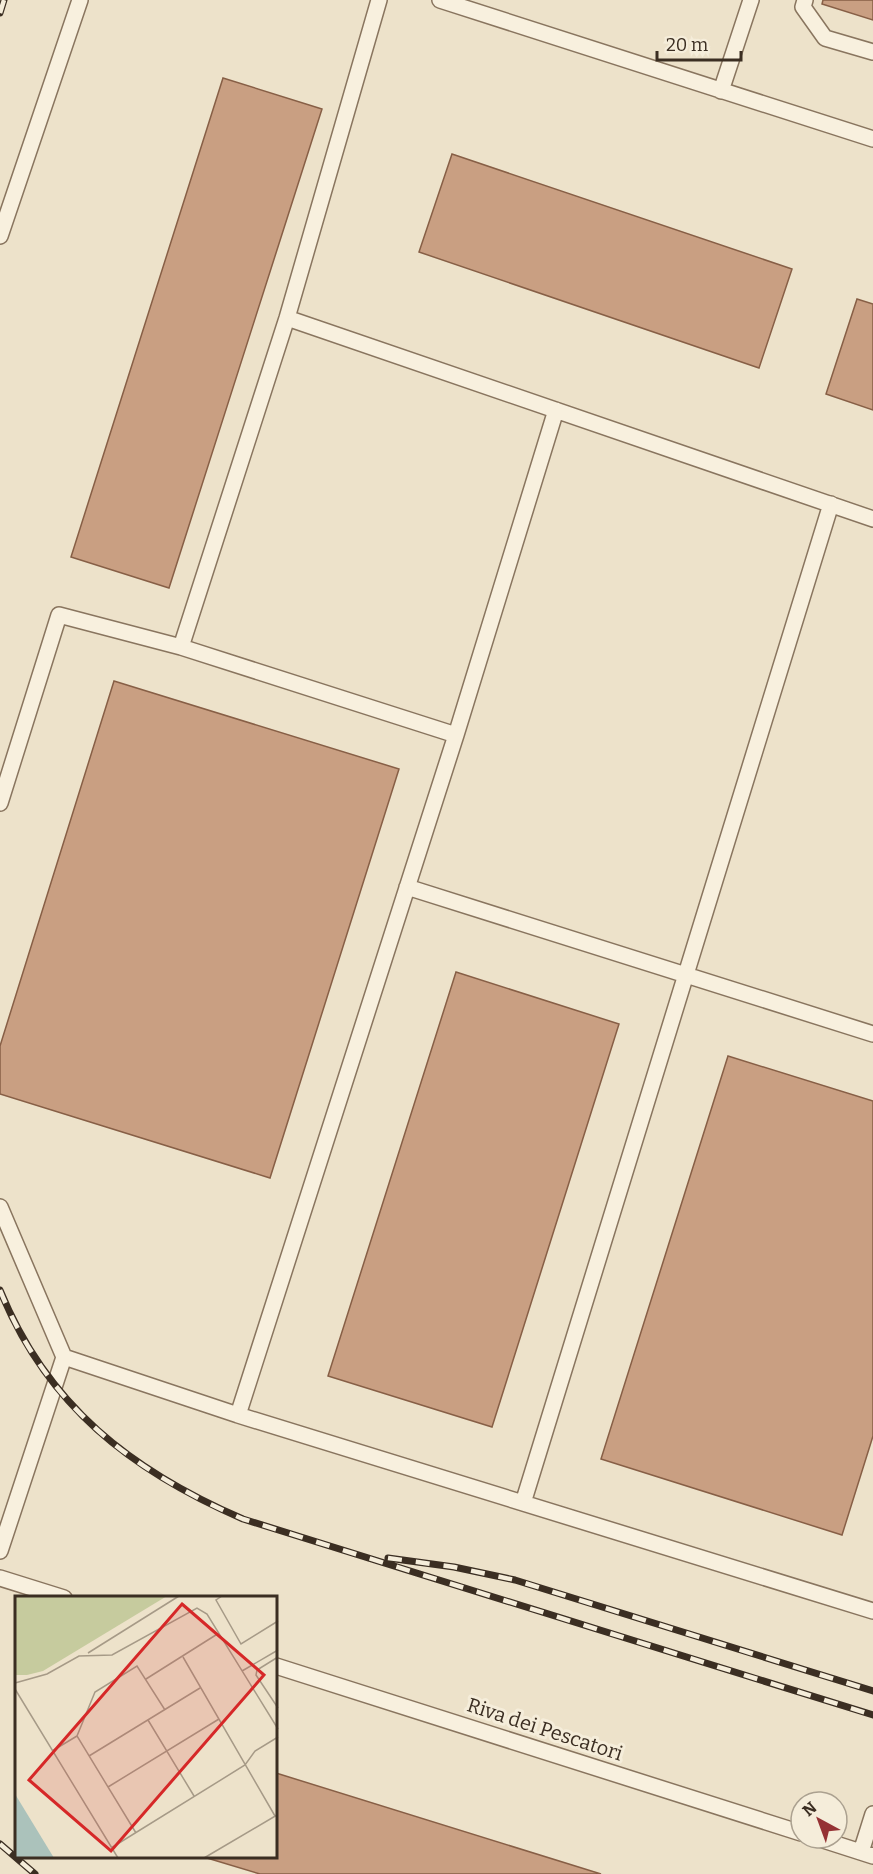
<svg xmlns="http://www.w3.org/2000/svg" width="873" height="1874" font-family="Bitter,serif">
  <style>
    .building { fill: #c99f82; stroke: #875f46; stroke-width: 1.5 }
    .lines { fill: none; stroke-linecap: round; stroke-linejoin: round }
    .service-casing { stroke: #89755f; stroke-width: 18 }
    .service { stroke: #f8f0de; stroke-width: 15 }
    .rail-casing { stroke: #3b2e22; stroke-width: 7 }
    .rail { stroke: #f5edda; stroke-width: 4.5; stroke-dasharray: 14; stroke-linecap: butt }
    .labels { text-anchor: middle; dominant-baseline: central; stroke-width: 6; stroke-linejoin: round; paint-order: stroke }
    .street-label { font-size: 20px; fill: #3b2e22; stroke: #f5edda }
    .inset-road { fill: none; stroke: #a69a87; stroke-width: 1.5 }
    .view { fill: #d62828; fill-opacity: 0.15; stroke: #d62828; stroke-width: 3 }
    .inset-edge { fill: none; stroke: #3b2e22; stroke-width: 3 }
  </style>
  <rect width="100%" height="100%" fill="#ede2ca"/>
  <path class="building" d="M823,0H873V20L822,4Z
    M223,78L322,109L169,588L71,557Z
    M452,154L792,269L759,368L419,252Z
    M857,299L873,304V410L826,394Z
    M114,681L399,769L270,1178L0,1094V1046Z
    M456,972L619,1024L492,1427L328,1376Z
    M728,1056L873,1101V1436L842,1535L601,1459Z
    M276,1773L601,1874H260L207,1858H276Z"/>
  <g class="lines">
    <g class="service-casing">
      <path id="service" d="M440,0L873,139
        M805,0L803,7L825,38L873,52
        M721,91L751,0
        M0,236L80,0
        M287,318L873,519
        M181,647L287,318L379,0
        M0,803L59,615L181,647L456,735
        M407,887L873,1034
        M0,1207L64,1357L238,1415L873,1611
        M238,1415L456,735L556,410
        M523,1503L831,504
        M0,1551L64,1357
        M0,1578L64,1598
        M276,1666L801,1833
        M817,1838L873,1856
        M861,1852L873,1814"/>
    </g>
    <use href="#service" class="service"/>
    <g class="rail-casing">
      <path id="rail" d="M0,13L4,0
        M0,1290C47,1406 132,1471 243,1519L873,1715
        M388,1558L454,1567L515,1580L873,1691
        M0,1844L35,1874"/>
    </g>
    <use href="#rail" class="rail"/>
  </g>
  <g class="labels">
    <g class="street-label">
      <text transform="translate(545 1729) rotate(18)">Riva dei Pescatori</text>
    </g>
  </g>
  <g transform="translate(15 1596)">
    <rect width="262" height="262" fill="#ede2ca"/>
    <path d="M0,0H152L28,75L12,79H0Z" fill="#c6cb9e"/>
    <path d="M0,198L39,262H0Z" fill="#abc2bb"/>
    <path class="inset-road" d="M207,0L201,4L226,48L263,25M73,57L164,0M168,61L260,220M263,61L242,74L241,79L263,112M227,75L263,54M131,83L204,37M0,87L32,78L64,60L97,59L182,12L192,18L263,133M0,93L103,262M133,124L179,200M37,155L62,140M74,160L185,92M93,191L204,123M121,237L62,140L80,96L122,70L150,114M96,252L230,169L240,155L263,141M189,262L262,219"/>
    <path class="view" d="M167,8L249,79L96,255L14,184Z"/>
    <rect width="262" height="262" class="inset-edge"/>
  </g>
  <g transform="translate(819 1820) rotate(319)"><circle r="28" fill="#f5edda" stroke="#aba190" stroke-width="1.5"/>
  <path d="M0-4.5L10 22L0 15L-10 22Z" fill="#953234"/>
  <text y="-9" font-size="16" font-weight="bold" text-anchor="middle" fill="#3b2e22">N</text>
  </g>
  <path d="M657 51v9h84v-9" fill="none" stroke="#3b2e22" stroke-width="3"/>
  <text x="666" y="51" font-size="18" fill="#3b2e22" stroke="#f5edda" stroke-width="4.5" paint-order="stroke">20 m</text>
</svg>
